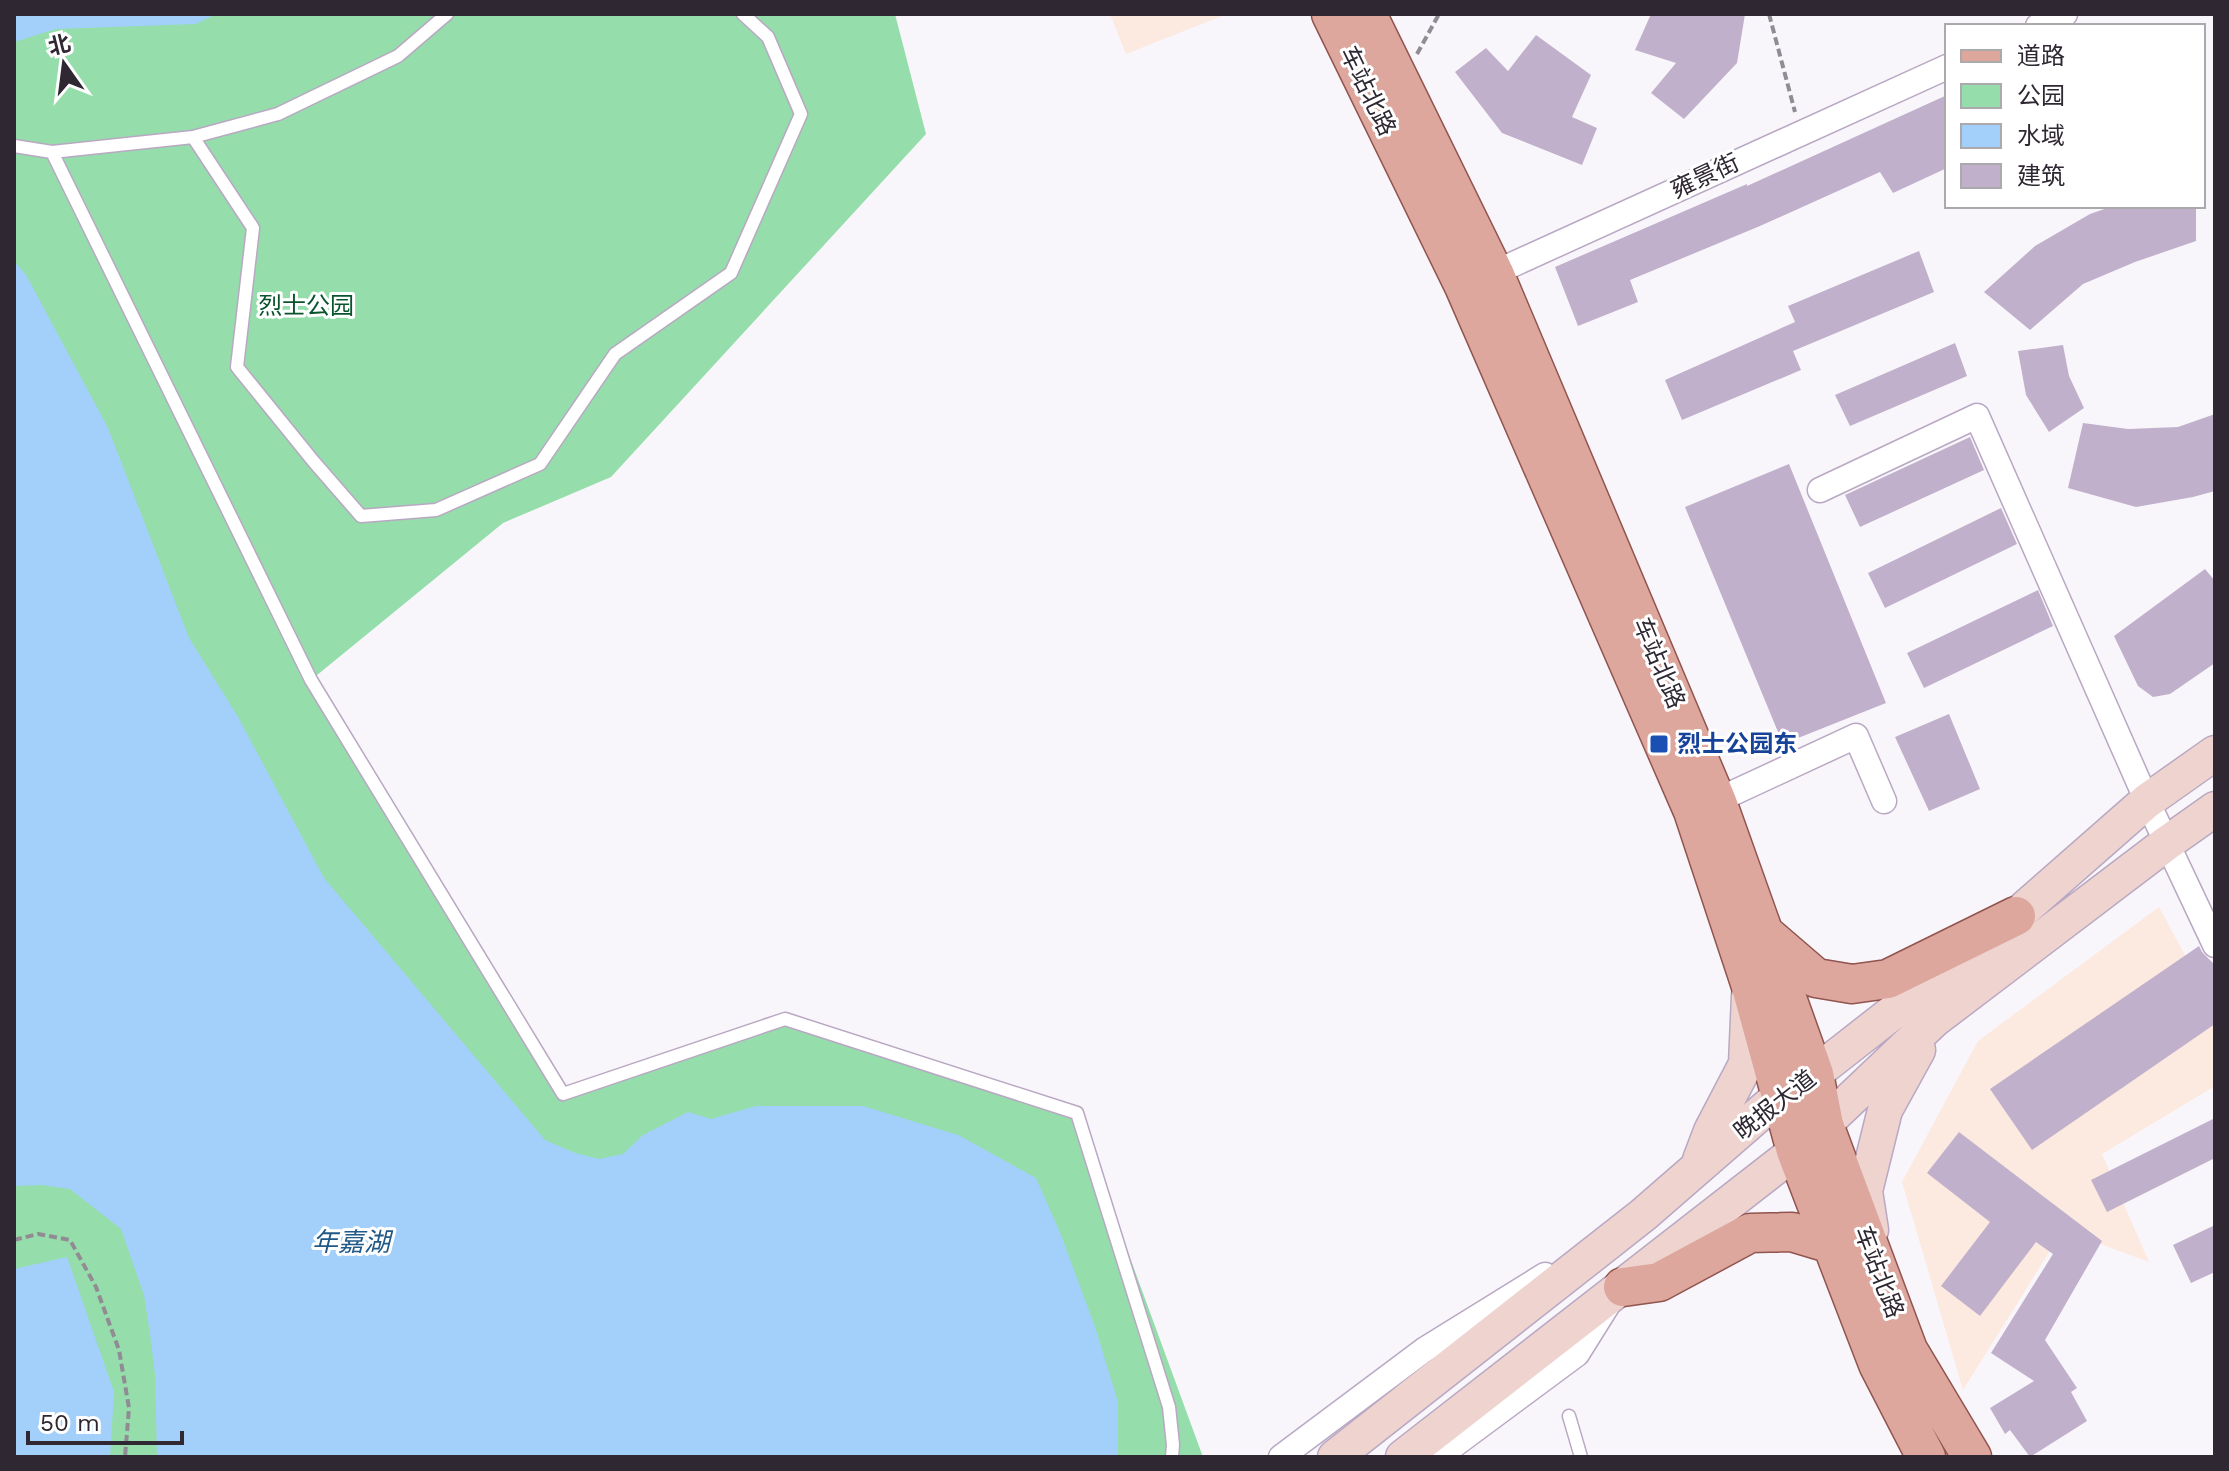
<svg xmlns="http://www.w3.org/2000/svg" width="2229" height="1471" font-family="'Work Sans','Noto Sans SC',sans-serif">
  <style>
    .commercial { fill: #fce9e0 }
    .green { fill: #95ddab }
    .water { fill: #a2d0fb }
    .building { fill: #c1b0cb }
    .lines { fill: none; stroke-linecap: round; stroke-linejoin: round }
    .lane-casing { stroke: #b9a8c3; stroke-width: 15 }
    .street-casing { stroke: #b9a8c3; stroke-width: 27 }
    .secondary-casing { stroke: #b9a8c3; stroke-width: 37 }
    .primary-casing { stroke: #91544f; stroke-width: 41 }
    .path { stroke: #918c94; stroke-width: 4; stroke-dasharray: 8 4; stroke-linecap: butt }
    .lane { stroke: #fff; stroke-width: 12 }
    .street { stroke: #fff; stroke-width: 24 }
    .secondary { stroke: #eed3cf; stroke-width: 34 }
    .primary { stroke: #dda79e; stroke-width: 38 }
    .transit-dot { fill: #1a4fb4; stroke: #fff; stroke-width: 3 }
    .labels { text-anchor: middle; dominant-baseline: central; stroke-width: 6; stroke-linejoin: round; paint-order: stroke }
    .street-label { font-size: 24px; fill: #2f2832; stroke: #fff }
    .park-label { font-size: 24px; fill: #09542d; stroke: #fff }
    .transit-label { font-size: 24px; font-weight: bold; fill: #164399; stroke: #fff; text-anchor: start }
    .water-label { font-size: 26px; font-style: italic; fill: #215987; stroke: #fff }
  </style>
  <rect width="100%" height="100%" fill="#f9f6fb"/>
  <path class="commercial" d="M1110,14H1227L1126,54Z
    M2159,907L2215,1011V1086L2102,1154L2149,1262L2063,1230L1963,1390L1902,1182L1978,1041Z"/>
  <path class="green" d="M14,14H895L926,134L611,477L503,523L311,680L563,1094L785,1019L1077,1113L1203,1457H14Z"/>
  <path class="water" d="M14,14H216L196,24L56,29L14,42Z
    M14,261L26,275L108,428L189,638L238,717L324,878L545,1140L575,1153L599,1159L623,1154L643,1135L688,1112L711,1119L756,1106H863L958,1135L1036,1178L1061,1235L1095,1327L1118,1402V1457H157L155,1375L150,1334L144,1295L121,1229L70,1189L42,1185L14,1186Z
    M67,1257L114,1392L110,1457H14V1269Z"/>
  <path class="building" d="M1651,14H1745L1737,63L1684,119L1651,93L1676,63L1635,50Z
    M1536,35L1591,75L1572,117L1597,128L1582,165L1502,133L1455,72L1486,48L1508,71Z
    M1947,95V168L1893,193L1880,172L1760,226L1630,280L1638,302L1578,326L1555,267L1747,184V186Z
    M2113,206H2196V241L2135,262L2083,284L2030,330L1984,292L2035,246L2090,214Z
    M1919,251L1934,292L1793,351L1801,370L1682,420L1665,380L1795,322L1788,306Z
    M1955,343L1967,376L1850,426L1835,395Z
    M2063,345L2069,376L2084,408L2049,432L2026,395L2018,351Z
    M2215,414V491L2193,497L2136,507L2068,488L2083,423L2128,429L2178,427Z
    M1970,437L1984,470L1860,527L1845,495Z
    M1789,464L1886,703L1783,744L1685,507Z
    M2001,508L2017,544L1885,608L1868,573Z
    M2205,569L2215,581V663L2170,694L2153,697L2138,686L2114,636Z
    M2038,590L2053,626L1924,688L1907,653Z
    M1949,714L1980,789L1929,811L1895,737Z
    M2199,946L2202,952L2215,965V1024L2032,1150L1990,1089Z
    M2215,1118V1158L2107,1212L2091,1180Z
    M1959,1132L2102,1241L2045,1340L2077,1388L2071,1392L2087,1421L2030,1457L2010,1430L2005,1434L1990,1408L2034,1381L1991,1353L2053,1254L2036,1242L1980,1316L1941,1286L1990,1222L1927,1173Z
    M2215,1225V1272L2191,1283L2173,1245Z"/>
  <g class="lines">
    <g class="lane-casing">
      <path id="lane" d="M193,137L253,228L237,367L314,462L361,516L436,510L540,464L615,354L731,273L801,114L768,37L743,14
        M14,146L52,152L193,137L278,114L398,56L447,14
        M52,152L311,680L563,1094L785,1019L1077,1113L1169,1407L1173,1445L1172,1457
        M1569,1416L1581,1457"/>
    </g>
    <g class="street-casing">
      <path id="street" d="M2038,26L2065,14
        M1483,278L1947,67
        M1820,490L1977,416L2147,801L2215,945
        M1705,806L1856,736L1884,801
        M1281,1457L1424,1350L1545,1275
        M1438,1457L1577,1354L1607,1306"/>
    </g>
    <g class="secondary-casing">
      <path id="secondary" d="M1700,1160L1711,1131L1746,1064L1749,996
        M1871,1230L1865,1191L1885,1110L1918,1050
        M1335,1457L1643,1215L1781,1095L1814,1074L2016,916L2147,801L2215,753
        M1403,1457L1796,1151L1934,1020L2167,843L2215,809"/>
    </g>
    <g class="primary-casing">
      <path id="primary" d="M1331,14L1464,286L1693,811L1750,983L1796,1151L1878,1364L1926,1457
        M1367,14L1494,273L1717,802L1814,1074L1824,1125L1908,1350L1972,1457
        M1766,935L1816,978L1852,984L1888,979L2016,916
        M1623,1287L1659,1282L1750,1233L1792,1232L1832,1244"/>
    </g>
    <path class="path" d="M1482,14H1485
      M1769,14L1795,112
      M1417,54L1439,14
      M14,1240L38,1234L70,1240L96,1287L119,1350L129,1408L125,1457"/>
    <use href="#lane" class="lane"/>
    <use href="#street" class="street"/>
    <use href="#secondary" class="secondary"/>
    <use href="#primary" class="primary"/>
  </g>
  <rect class="transit-dot" x="1649" y="734" width="20" height="20" rx="4"/>
  <g class="labels">
    <g class="street-label">
      <text transform="translate(1368 91) rotate(64)">车站北路</text>
      <text transform="translate(1705 176) rotate(-25)">雍景街</text>
      <text transform="translate(1659 663) rotate(67)">车站北路</text>
      <text transform="translate(1775 1105) rotate(-38)">晚报大道</text>
      <text transform="translate(1879 1272) rotate(69)">车站北路</text>
    </g>
    <g class="park-label">
      <text x="306" y="306">烈士公园</text>
    </g>
    <g class="transit-label">
      <text x="1677" y="744">烈士公园东</text>
    </g>
    <g class="water-label">
      <text x="351" y="1242">年嘉湖</text>
    </g>
  </g>
  <rect width="2229" height="1471" fill="none" stroke="#2f2832" stroke-width="32"/>
  <rect x="1945" y="24" width="260" height="184" fill="#ffffff" stroke="#aca9ad" stroke-width="2"/>
  <rect x="1961" y="50" width="40" height="12" fill="#dda79e" stroke="#aca9ad" stroke-width="2"/>
  <text x="2017" y="64" font-size="24" fill="#2f2832">道路</text>
  <rect x="1961" y="84" width="40" height="24" fill="#95ddab" stroke="#aca9ad" stroke-width="2"/>
  <text x="2017" y="104" font-size="24" fill="#2f2832">公园</text>
  <rect x="1961" y="124" width="40" height="24" fill="#a2d0fb" stroke="#aca9ad" stroke-width="2"/>
  <text x="2017" y="144" font-size="24" fill="#2f2832">水域</text>
  <rect x="1961" y="164" width="40" height="24" fill="#c1b0cb" stroke="#aca9ad" stroke-width="2"/>
  <text x="2017" y="184" font-size="24" fill="#2f2832">建筑</text>
  <g transform="translate(64 64) rotate(346)" stroke="#ffffff" stroke-width="6" paint-order="stroke">
  <path d="M0-6L14 30L0 20L-14 30Z" fill="#2f2832"/>
  <text y="-12" font-size="22" font-weight="bold" text-anchor="middle" fill="#2f2832">北</text>
  </g>
  <path d="M28 1431v12h154v-12" fill="none" stroke="#2f2832" stroke-width="4"/>
  <text x="40" y="1431" font-size="24" fill="#2f2832" stroke="#ffffff" stroke-width="6" paint-order="stroke">50 m</text>
</svg>
